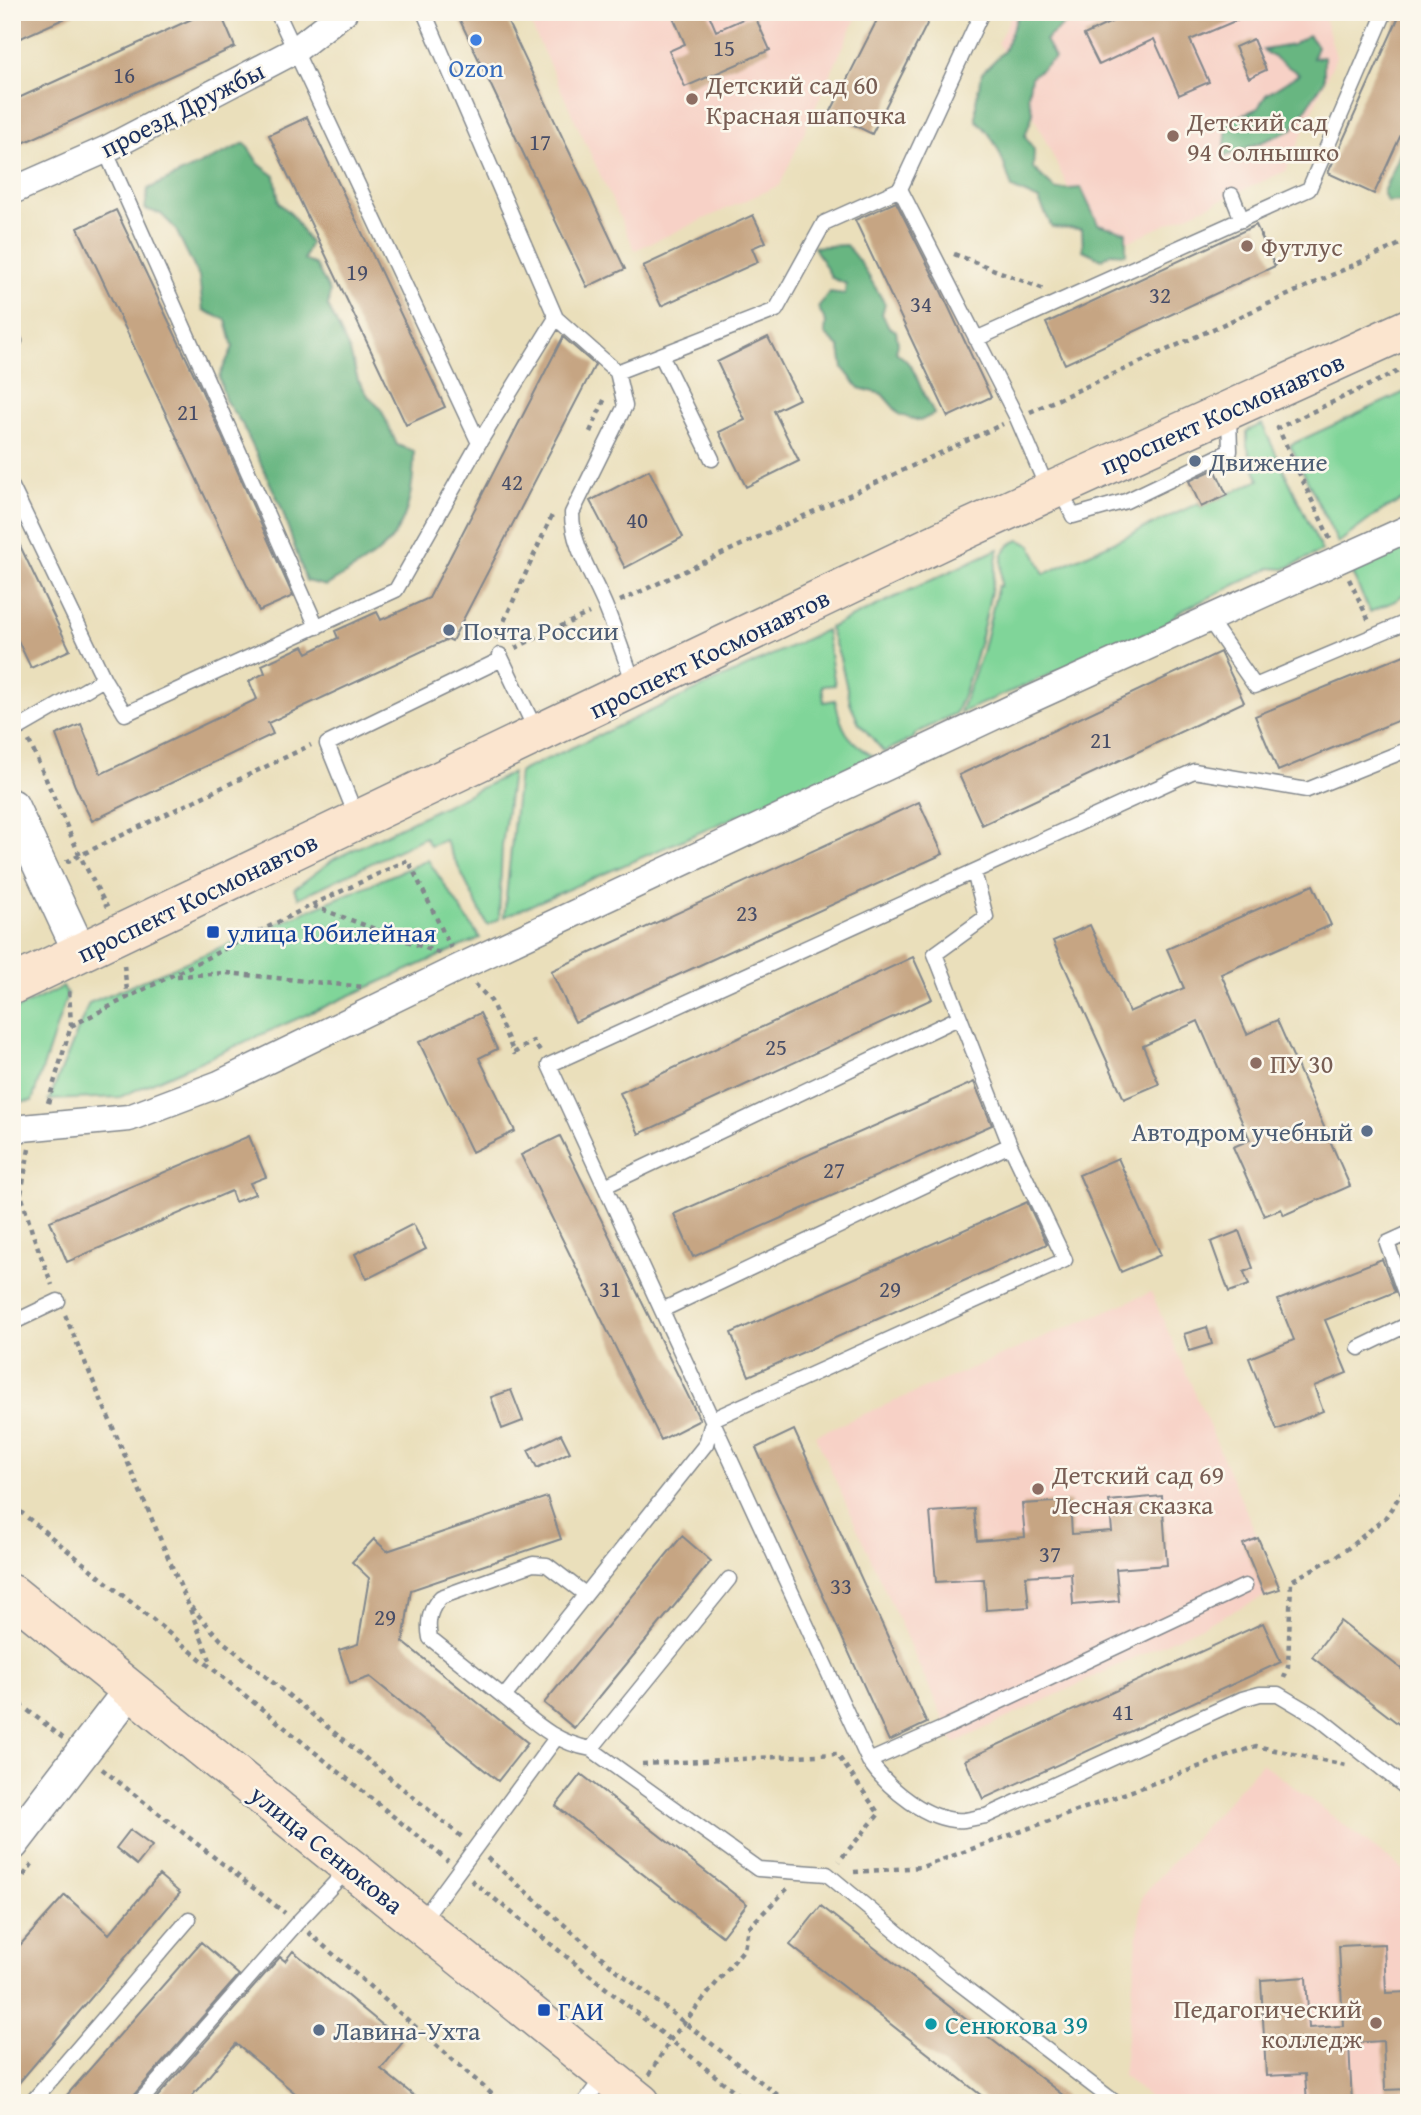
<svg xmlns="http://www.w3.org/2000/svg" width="1421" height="2115" font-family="'Gentium Book Plus',serif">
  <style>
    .built { fill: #f7d1c6 }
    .green { fill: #80d599; stroke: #4e827c; stroke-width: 2 }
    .forest { fill: #68b681; stroke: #427270; stroke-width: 2 }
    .building { fill: #c6a583 }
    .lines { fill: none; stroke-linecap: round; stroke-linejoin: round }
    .service-casing { stroke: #82878c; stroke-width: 17 }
    .minor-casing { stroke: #82878c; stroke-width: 29 }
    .tertiary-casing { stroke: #82878c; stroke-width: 36 }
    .secondary-casing { stroke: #82878c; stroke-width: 41 }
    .path { stroke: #82878c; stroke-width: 4.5; stroke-dasharray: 5 5; stroke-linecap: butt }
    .service { stroke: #fff; stroke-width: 14 }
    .minor { stroke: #fff; stroke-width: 26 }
    .tertiary { stroke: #fff; stroke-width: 33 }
    .secondary { stroke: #fbe5cf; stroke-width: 38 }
    .shop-dot { fill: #3f7fe0; stroke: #fbf7ec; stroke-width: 2.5 }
    .education-dot { fill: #8d6e63; stroke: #fbf7ec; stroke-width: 2.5 }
    .service-dot { fill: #5c6f8a; stroke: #fbf7ec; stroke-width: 2.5 }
    .transit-dot { fill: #1a4fb4; stroke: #fbf7ec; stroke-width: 2.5 }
    .culture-dot { fill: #0f9aa8; stroke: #fbf7ec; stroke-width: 2.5 }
    .labels { text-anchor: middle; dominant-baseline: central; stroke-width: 5; stroke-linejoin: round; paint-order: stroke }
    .number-label { font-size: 23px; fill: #464c67 }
    .shop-label { font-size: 26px; fill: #366cbe; stroke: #fbf7ec }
    .education-label { font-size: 26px; fill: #785e54; stroke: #fbf7ec; text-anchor: start }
    .street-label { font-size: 26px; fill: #1b2f5e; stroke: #fbf7ec }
    .service-label { font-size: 26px; fill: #4e5e75; stroke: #fbf7ec; text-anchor: start }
    .transit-label { font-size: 26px; fill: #164399; stroke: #fbf7ec; text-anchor: start }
    .culture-label { font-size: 26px; fill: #0d838f; stroke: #fbf7ec; text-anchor: start }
  </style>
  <rect width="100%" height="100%" fill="#fbf7ec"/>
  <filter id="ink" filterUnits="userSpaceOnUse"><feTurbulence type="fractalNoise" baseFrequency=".0143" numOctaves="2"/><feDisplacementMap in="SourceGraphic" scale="14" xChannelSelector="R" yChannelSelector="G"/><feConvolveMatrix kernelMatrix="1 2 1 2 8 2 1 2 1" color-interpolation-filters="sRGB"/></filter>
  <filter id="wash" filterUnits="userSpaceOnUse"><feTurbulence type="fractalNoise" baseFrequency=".00686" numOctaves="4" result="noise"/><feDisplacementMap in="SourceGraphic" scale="28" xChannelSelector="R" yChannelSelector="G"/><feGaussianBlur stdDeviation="1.57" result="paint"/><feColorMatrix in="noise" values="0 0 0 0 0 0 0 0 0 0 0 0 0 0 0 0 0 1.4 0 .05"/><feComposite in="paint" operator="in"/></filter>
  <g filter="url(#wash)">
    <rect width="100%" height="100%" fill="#eadfbb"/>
    <path class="built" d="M525,12H859L780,185L635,250Z
      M1013,12H1323L1336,57L1286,171L1100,254L998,42Z
      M1151,1292L1280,1589L954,1743L815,1435Z
      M1262,1763L1409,1874V2103H1156L1123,2076L1142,1896Z"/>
    <path class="green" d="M1409,390V497L1381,511L1338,543L1290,445Z
      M1262,424L1322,551L1285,569L1270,568L1179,612L1164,626L960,713L982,653L998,586H1001C1002,566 997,548 1019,540L1031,545L1044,574L1199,503L1201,507L1259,480L1247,446V431Z
      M1409,537V590L1395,601L1370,612L1348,565Z
      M998,549C990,604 977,662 956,713L915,734L914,738L884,752L859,723L851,706L840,658L829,628Z
      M826,630L835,685L822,686L824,702L835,700C842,731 847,740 874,757L504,917L519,772Z
      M512,773L502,846L499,919L487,925L445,840L430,846L425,837L299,898L294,889L334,859Z
      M428,860L480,938L120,1097L49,1100L89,1003Z
      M63,987L67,995L32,1101L12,1103V1011Z"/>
    <path class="forest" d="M1021,12H1074L1071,19L1045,40L1055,58L1031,77L1028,96L1033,114L1025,136L1034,150L1033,168L1056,190L1081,188L1098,224L1126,232V254L1111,253L1102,259L1083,250L1082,229L1052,227L1039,200L1012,188C1004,164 997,137 976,120V101L982,73L1004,51L1016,20Z
      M1308,35L1317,46L1313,58L1324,57V81L1292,130L1224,157L1227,122L1258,108L1266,95L1299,74L1263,50L1292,45Z
      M1409,134V197L1406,201L1387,202L1383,192Z
      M245,143L259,164L275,176L279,203L292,215L310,243L304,260L316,265L330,292L328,306L350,352L358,380L369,397L381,409L397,445L414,451C414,486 409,526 381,550C365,564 344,574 326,586L306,581L280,504L242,424L225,400L219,377L233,347L226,320L203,310L199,277L175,228L161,214L145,209L148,189Z
      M846,245L862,265L885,304L882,314L889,327L896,331L898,344L896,352C910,363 913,368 919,383C923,394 930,403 934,414L920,421L900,415L882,394L859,388L843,368L840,348L825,334L826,322L818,307L830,292L845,294L846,284L832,278L814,247Z"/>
    <g id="blocks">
      <path class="building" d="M12,12H79L12,42Z
        M207,12H220L235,47L12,148V101Z
        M456,12H503L625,269L587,287Z
        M671,12H708L716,31L754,14L770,50L685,87L669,51L685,44Z
        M881,12H933L872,134L830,113Z
        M1132,12H1256L1190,40L1209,82L1179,95L1154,39L1099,65L1084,35Z
        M1401,12H1409V117L1374,194L1328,173Z
        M1253,39L1266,70L1249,78L1235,47Z
        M307,117L445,407L406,425L269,135Z
        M896,202L941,291L991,397L948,417L855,220Z
        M116,210L200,387L293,596L259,611L78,228Z
        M753,215L766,242L752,248L758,262L661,306L643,266Z
        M1256,225L1275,266L1065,364L1046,323Z
        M563,337L595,365L452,641L448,639L268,723L273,734L92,821L75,786L56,735L81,724L101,774L257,699L249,681L265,673L262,665L303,646L307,653L338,638L335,631L377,612L381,620L429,598Z
        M768,337L799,399L774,411L799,461L746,487L719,432L745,420L717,362Z
        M1215,469L1227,495L1201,507L1189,481Z
        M649,470L683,537L625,568L590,501Z
        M12,529L70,650L31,668L12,628Z
        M1220,652L1244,702L982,825L959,775Z
        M1409,653V716L1278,771L1255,716Z
        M919,802L943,854L575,1022L551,971Z
        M1313,885L1331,925L1221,974L1247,1034L1277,1020L1350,1186L1284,1215L1281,1209L1264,1216L1233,1147L1250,1140L1198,1021L1143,1046L1159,1084L1124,1099L1053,941L1090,925L1129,1012L1184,988L1167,949Z
        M913,957L932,999L639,1134L620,1093Z
        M480,1013L497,1049L479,1058L515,1131L472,1152L419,1042Z
        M974,1082L992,1125L693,1257L674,1214Z
        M249,1136L266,1177L250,1183L255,1194L235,1202L231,1191L67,1262L50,1221Z
        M560,1136L700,1420L661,1440L521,1155Z
        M1118,1158L1161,1255L1121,1272L1079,1175Z
        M1027,1202L1047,1244L749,1376L731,1333Z
        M413,1224L426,1249L367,1279L355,1254Z
        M1239,1231L1253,1268L1244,1272L1249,1285L1229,1292L1211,1242Z
        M1382,1259L1395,1292L1325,1320L1347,1373L1314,1386L1323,1411L1277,1430L1249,1358L1294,1340L1278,1300Z
        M1207,1327L1212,1344L1189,1351L1184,1334Z
        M511,1390L523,1421L502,1429L491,1397Z
        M794,1430L927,1723L889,1741L756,1448Z
        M561,1434L570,1452L537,1468L528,1450Z
        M1162,1496L1167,1565L1116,1569L1119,1601L1073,1605L1071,1573L1026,1576L1029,1607L986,1610L984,1579L936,1582L930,1512L974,1509L977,1541L1025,1537L1022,1504L1070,1501L1072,1534L1112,1531L1109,1501Z
        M547,1497L561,1539L411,1590L403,1642L528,1743L498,1781L370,1677L350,1684L339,1650L358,1644L369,1578L352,1562L374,1539L387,1551Z
        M682,1536L711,1561L574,1728L544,1703Z
        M1258,1538L1280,1589L1264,1594L1243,1544Z
        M1340,1621L1409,1675V1732L1312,1657Z
        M1263,1623L1281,1662L983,1799L965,1760Z
        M581,1774L747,1904L722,1936L556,1806Z
        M130,1830L152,1846L137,1865L116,1848Z
        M159,1875L180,1893L12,2091V1954L65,1895L109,1934Z
        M821,1906L1073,2103H991L790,1945Z
        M201,1942L239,1975L132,2097L130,2103H60Z
        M1384,1944L1386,1993L1409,1992V2089L1385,2090L1383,2041L1349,2043L1352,2103H1307L1305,2074L1266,2076L1261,1980L1306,1977L1309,2028L1343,2026L1339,1946Z
        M293,1951L403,2042L381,2069L423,2103H307L236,2044L186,2103H152L280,1957L285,1961Z"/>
    </g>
  </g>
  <g filter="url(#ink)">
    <use href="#blocks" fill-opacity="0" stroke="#82878c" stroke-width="2"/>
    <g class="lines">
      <g class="service-casing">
        <path id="service" d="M277,12L479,443
          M424,12L556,318L617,372L776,310L824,223L900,189
          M982,12L900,189L1017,418L1048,490
          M105,150L317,627
          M1232,195L1242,220
          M12,336L15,341L12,342
          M976,339L1309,189L1385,12
          M661,355L712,459
          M617,372L625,406L572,513C572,548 594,577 607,610C617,635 626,661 635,687
          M12,487L104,679L125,714L396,590L479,443L556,318
          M1059,488L1073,516L1126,501L1230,451L1229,415
          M1208,618L1255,686L1409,621
          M500,655L537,733
          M12,732L104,679
          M1409,749L1307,790L1194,771L549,1065L869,1761C888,1788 928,1823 964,1820C971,1819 979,1817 986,1816L1242,1699L1260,1694H1278L1320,1719L1409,1790
          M357,818L327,744L502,659
          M974,872L986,917L935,954L1010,1145L1065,1260L713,1419L706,1444L504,1697C534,1721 551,1741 591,1749L758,1869L827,1874L951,1977L1116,2103
          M605,1186L958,1018
          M1409,1233L1387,1243L1409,1304
          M662,1310L1010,1145
          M12,1323L58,1301
          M1359,1348L1409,1324
          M504,1697L430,1638C427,1622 429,1609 441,1597L533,1564L547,1565L585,1594
          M591,1749L729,1579
          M869,1761L946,1727L1245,1586
          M420,1923L556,1738
          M31,2103L189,1919
          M139,2103L297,1923L349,1868
          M584,2103L605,2075"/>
      </g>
      <g class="minor-casing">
        <path id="minor" d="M12,191L105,150L294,51L344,12
          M12,1129L129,1118L219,1084L460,967L1025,702L1409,528"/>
      </g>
      <g class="tertiary-casing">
        <path id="tertiary" d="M12,806L80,952
          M12,1844L131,1689"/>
      </g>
      <g class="secondary-casing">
        <path id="secondary" d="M12,985L943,540L1409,328
          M12,1594L641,2103"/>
      </g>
      <path class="path" d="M954,254L1044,289
        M1030,412L1409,240
        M590,432L605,398
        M1330,539L1278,428L1409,366
        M1349,579L1369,621
        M620,601L1003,424
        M496,639L553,513
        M515,648L589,613
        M29,741L80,856L107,907
        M66,862L311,745
        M313,906L439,953
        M124,965L128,999
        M177,976L227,973L364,987
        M475,984L491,1001L514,1053L533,1041L541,1053
        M71,1026L312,905L408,860L451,948
        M48,1103L71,1026L69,989
        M29,1149L21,1194L32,1232L52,1285
        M12,1198L21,1194
        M65,1315L188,1604L212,1665
        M12,1505L448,1861
        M191,1607L221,1640L462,1837
        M1284,1678L1288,1667L1291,1581L1342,1553L1385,1518L1409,1482
        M12,1698L63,1738
        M642,1764L837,1754L879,1814L839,1861
        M102,1769L285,1913
        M487,1858L614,1968L788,2103
        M854,1872L922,1867L1256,1746L1350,1766
        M471,1880L749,2103
        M12,1892L32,1864
        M308,1932L502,2103
        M649,2075L671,2039L744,1949L748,1928L788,1888"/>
      <use href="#service" class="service"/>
      <use href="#minor" class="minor"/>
      <use href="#tertiary" class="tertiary"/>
      <use href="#secondary" class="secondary"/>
    </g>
  </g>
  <circle class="shop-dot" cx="476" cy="40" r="7"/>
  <g class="education-dot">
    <circle cx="692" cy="99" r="7"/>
    <circle cx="1173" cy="136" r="7"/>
    <circle cx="1247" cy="246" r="7"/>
    <circle cx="1256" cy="1063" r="7"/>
    <circle cx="1038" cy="1489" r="7"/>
    <circle cx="1376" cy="2023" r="7"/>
  </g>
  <g class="service-dot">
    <circle cx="1195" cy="461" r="7"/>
    <circle cx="449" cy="630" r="7"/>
    <circle cx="1367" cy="1131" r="7"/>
    <circle cx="319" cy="2030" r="7"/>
  </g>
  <g class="transit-dot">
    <rect x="206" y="925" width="14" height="14" rx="3.5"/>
    <rect x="537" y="2003" width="14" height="14" rx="3.5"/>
  </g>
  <circle class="culture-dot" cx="931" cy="2024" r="7"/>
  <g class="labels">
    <g class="number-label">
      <text x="724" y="47">15</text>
      <text x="124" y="74">16</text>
      <text x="540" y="141">17</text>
      <text x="357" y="271">19</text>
      <text x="1160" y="294">32</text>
      <text x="921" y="303">34</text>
      <text x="188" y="411">21</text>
      <text x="512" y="481">42</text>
      <text x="637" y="519">40</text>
      <text x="1101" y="739">21</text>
      <text x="747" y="912">23</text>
      <text x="776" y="1046">25</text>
      <text x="834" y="1169">27</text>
      <text x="610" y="1288">31</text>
      <text x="890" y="1288">29</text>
      <text x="1050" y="1553">37</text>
      <text x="841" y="1585">33</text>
      <text x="385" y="1616">29</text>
      <text x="1123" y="1711">41</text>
    </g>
    <g class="shop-label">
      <text x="476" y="67">Ozon</text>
    </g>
    <g class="education-label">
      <text x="706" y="84">Детский сад 60<tspan x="706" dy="30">Красная шапочка</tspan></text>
      <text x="1187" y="121">Детский сад<tspan x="1187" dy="30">94 Солнышко</tspan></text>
      <text x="1261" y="246">Футлус</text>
      <text x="1270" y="1063">ПУ 30</text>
      <text x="1052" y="1474">Детский сад 69<tspan x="1052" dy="30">Лесная сказка</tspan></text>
      <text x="1362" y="2008" text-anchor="end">Педагогический<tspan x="1362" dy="30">колледж</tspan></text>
    </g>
    <g class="street-label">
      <text transform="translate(182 109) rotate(-27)">проезд Дружбы</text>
      <text transform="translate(1222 413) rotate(-24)">проспект Космонавтов</text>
      <text transform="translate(709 653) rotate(-26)">проспект Космонавтов</text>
      <text transform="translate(197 897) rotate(-26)">проспект Космонавтов</text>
      <text transform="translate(327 1849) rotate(39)">улица Сенюкова</text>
    </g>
    <g class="service-label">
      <text x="1209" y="461">Движение</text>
      <text x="463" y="630">Почта России</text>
      <text x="1353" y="1131" text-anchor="end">Автодром учебный</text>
      <text x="333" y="2030">Лавина-Ухта</text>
    </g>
    <g class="transit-label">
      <text x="227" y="932">улица Юбилейная</text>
      <text x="558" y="2010">ГАИ</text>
    </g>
    <g class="culture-label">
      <text x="945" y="2024">Сенюкова 39</text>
    </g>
  </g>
  <rect width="1421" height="2115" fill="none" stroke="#fbf7ec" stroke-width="42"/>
</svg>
